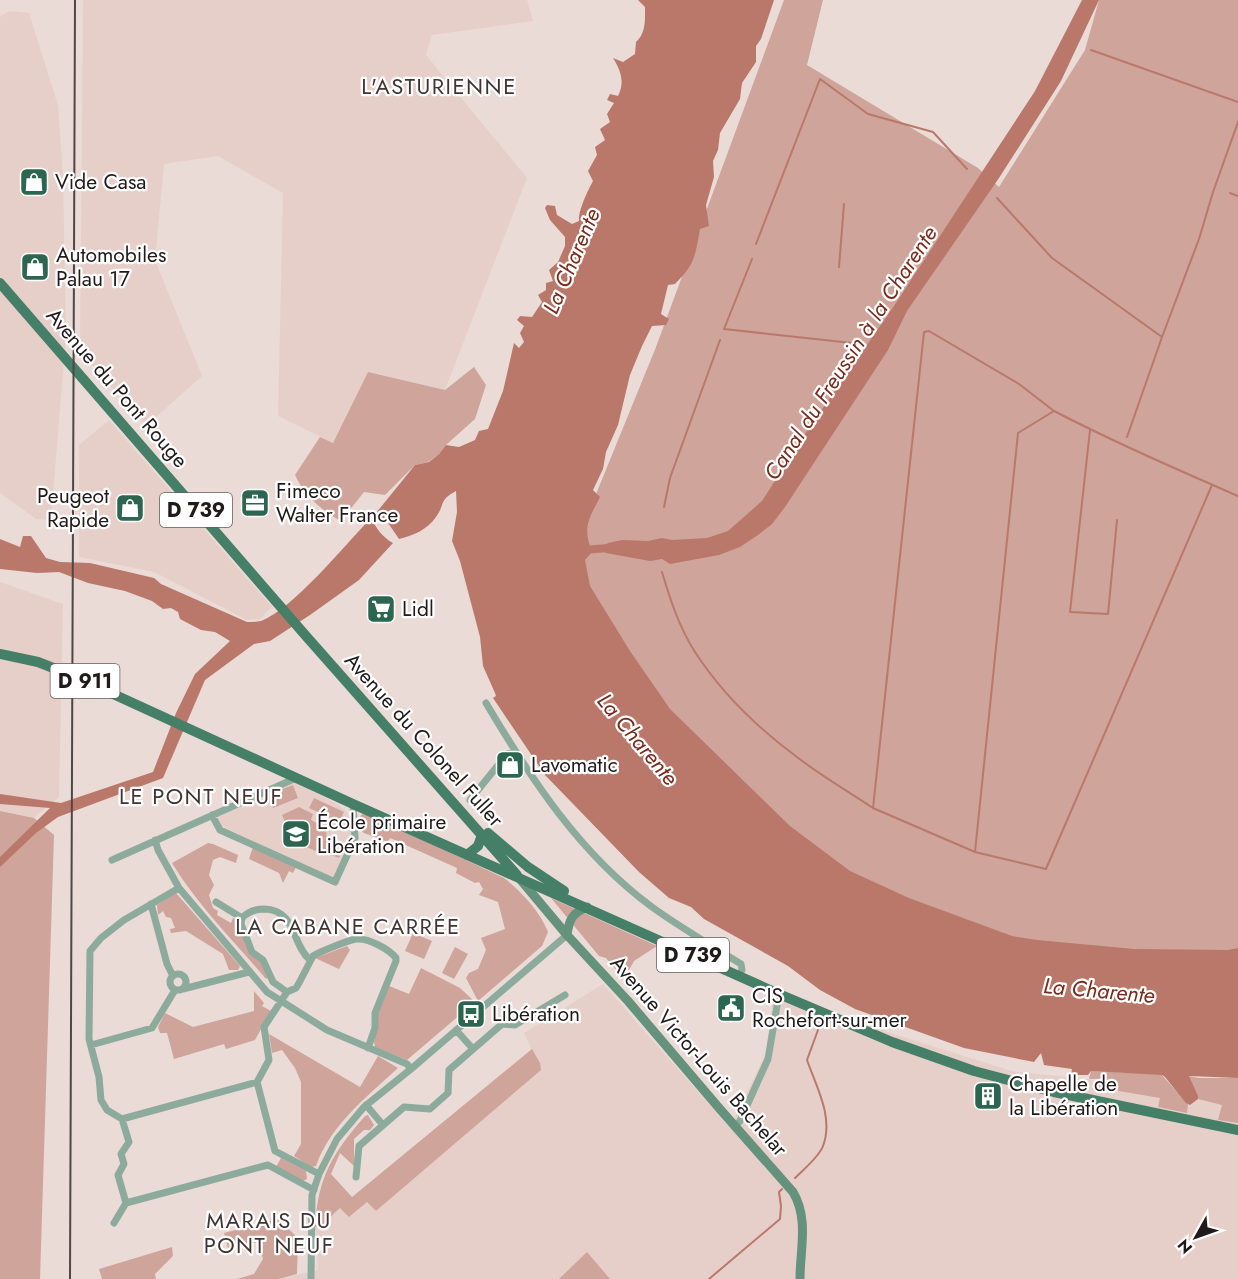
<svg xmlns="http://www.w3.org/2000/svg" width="1238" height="1279" font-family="Jost,sans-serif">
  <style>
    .built { fill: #e7cfc9 }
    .green { fill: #cfa49a }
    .water { fill: #ba786a }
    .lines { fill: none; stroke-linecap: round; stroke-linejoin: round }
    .stream { stroke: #ba786a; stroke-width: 2 }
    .canal { stroke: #ba786a; stroke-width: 8 }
    .street { stroke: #8dab9d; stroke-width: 7 }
    .secondary { stroke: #64927d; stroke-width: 9 }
    .primary { stroke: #457f67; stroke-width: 10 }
    .rail { stroke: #4e4745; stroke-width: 2 }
    .labels { text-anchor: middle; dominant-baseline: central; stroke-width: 4.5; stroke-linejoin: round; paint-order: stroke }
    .shield { fill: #fff; stroke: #635f5f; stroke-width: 1.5 }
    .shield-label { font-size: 20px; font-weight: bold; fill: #201b1a }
    .poi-label { font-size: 21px; fill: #201b1a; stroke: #fff; text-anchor: start }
    .street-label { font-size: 21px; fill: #201b1a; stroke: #fff }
    .neighbourhood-label { font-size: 22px; letter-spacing: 1.5px; fill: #413533; stroke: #fff }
    .water-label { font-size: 22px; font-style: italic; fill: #7a2a1b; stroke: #fff }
  </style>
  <rect width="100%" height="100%" fill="#eadbd7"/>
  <path class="built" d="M83,0H527L533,21L432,35L426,55L527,178L445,390L368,372L333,443L278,416L283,193L218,156L164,164L155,260L202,376L146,426L80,352Z
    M9,11L29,13L58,105L63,176L66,335L51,520L36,519L0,493V17Z
    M109,420L272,607L260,619L247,620L154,572L79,557V445Z
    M0,582L63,604L59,797L34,818L0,811Z
    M295,782L337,804L346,811L355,830L335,882L222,826L218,817Z
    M603,984L730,1128L766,1053L773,996L1012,1071L1238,1096V1279H280L318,1270L315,1227L323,1226L325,1222L340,1208L367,1202L376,1211L541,1070L524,1033Z"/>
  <path class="green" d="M784,0H823L807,65L978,168L999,187L1085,50L1099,0H1238V963L954,947L648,726L572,553L656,347Z
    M474,367L486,385L475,419L446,445L439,454L428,462L415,465L385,495L364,492L341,521C322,511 304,495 295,475L320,437L333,443L368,372L445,390Z
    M293,785L298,798L273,808L267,795Z
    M314,798L344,812L339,822L309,808Z
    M299,807L313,814L311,820L326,828L327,844L342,851L339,858L321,851L320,853L282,836L287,826L282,815Z
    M0,811L34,818L54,835L40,1279H0Z
    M364,812L504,878C521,891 540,911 548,932L542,946L478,1001L466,978L469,973L478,969L486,950L481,938L505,929L498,902L479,895L483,889L479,882L475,883L456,873L457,868L390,838L388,842L364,833L358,828L357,820Z
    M208,843L213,844L238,855L236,863L220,857L213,860L209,875L214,885L209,895L213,908L218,911L217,915L231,923L233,918L238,920L249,950L261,961L268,977L266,979C234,941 198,906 172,863Z
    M253,847L296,867L293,873L289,871L283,883L279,873L249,859Z
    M176,893L240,966L238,970H229L223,954L186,931L171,933L170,929L175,928L171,918L166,917L163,911L158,915L157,905Z
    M551,898L657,946L634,961L624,979L606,958L599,956Z
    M413,933L432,941L424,959L405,951Z
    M347,946L350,950L339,969L315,958Z
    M455,947L468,954L454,979L442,973Z
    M421,968L460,988L475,1002L407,1060L375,1047L374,1042L378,1025L377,1013L389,986L409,994Z
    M254,991L264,1003L262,1006L271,1011L255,1040L226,1049L224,1044L174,1059L167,1033H160L158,1027L165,1013L193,1027L254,1011Z
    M269,1034L360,1087L378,1056L398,1068C366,1098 331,1124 316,1166L311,1167L294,1156L301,1144V1082L295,1068L282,1050L272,1053Z
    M532,1049L540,1063L541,1070L376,1211L367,1202L349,1217L340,1208L325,1222L323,1226L315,1227C318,1176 333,1153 365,1116L368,1115L374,1125L370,1130H364L354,1139V1166L340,1153L331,1174L352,1197Z
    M1091,1071L1161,1074L1188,1104L1187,1113L1158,1107L1160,1098L1095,1087L1097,1079H1089Z
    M1189,1076L1199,1078H1238V1123L1218,1120L1222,1105L1198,1099Z
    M281,1158L306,1171L307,1179L303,1181L276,1167Z
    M278,1219L298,1238L297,1274L279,1279H237L254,1274L263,1259L258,1242L228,1248L224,1233Z
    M172,1247L173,1256L155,1274L156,1279H102L99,1269Z
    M587,1252L610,1279H559Z"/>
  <path class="water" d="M638,0H774L761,39L756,46V62L742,83L740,99L720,133L718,150L713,161L714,177L706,205L709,226L700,229C695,257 695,264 675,284L668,285L661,314L669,319L666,325L652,326L642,346L630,375L618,425L606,452L603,469L593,490L600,497C589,519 582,527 592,552L585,560L590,586L630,651L670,709L790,826L850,871L909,898L1012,936L1037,940L1134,949L1228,950L1238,948V1078L1189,1076L1198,1096V1099L1190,1105L1186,1103L1165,1077L1162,1075L1091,1071L1088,1075H1071L1072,1069L1044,1065L1041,1053L1034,1062L964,1048L855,1009L820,990L788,966L704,919L691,907L669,898L639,872L545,775L493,698L496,696L495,693L483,666L480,637L460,561L452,541L457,512L456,491C438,501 446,503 436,517C427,530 414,535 399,539L386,520L376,513L415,465L429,462L439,454L446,445L459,447L475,440L479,431L488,429L503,391L514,343L519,348L524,342L520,333L524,326L517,320L520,316L532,317L542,302L538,295L546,290V283L553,281L549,270L558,262L565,246V237L550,220L545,208L547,205L555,206L557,215L572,224L579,221C578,211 588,190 593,181L588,171L597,155L595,147L605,140L600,129L610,122L607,114L614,103L607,100L610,94L618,96C625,82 621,71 613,58L623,62L635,54L636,42C646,33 645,20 645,7Z
    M1082,0H1099L1061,81L999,178L907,311L888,350L785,507L772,524L758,535L740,547L719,555L670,564L662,559L650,561L606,553L602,548L608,543L622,540L648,541L662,538L672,540L707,538L728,531L762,501L809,428L894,306L1035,91Z
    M371,518C377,529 382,537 393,543L359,580L310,615L270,641L254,644L205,680L163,778L58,817L36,833L0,867V857L50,808L0,804V794L61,803L153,772L176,713L195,674L230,641L215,632L201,630L180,619L178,612L171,608L163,609L152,601L125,591L88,583L59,572L37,573L0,569V539L20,547L23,536H31L46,558L60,562L90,563L154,578L161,584L247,622C252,622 257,622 261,621C293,609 345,545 371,518Z"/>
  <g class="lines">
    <path class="stream" d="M1091,50L1238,102
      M1230,193L1238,196
      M997,198L1052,258L1162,337L1199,239L1213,192L1238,122
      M756,244L820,79L868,114L933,132L967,169
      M752,259L724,329L852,343
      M839,267L844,204
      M1090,430L1070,612L1108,614L1117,520
      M1127,437L1162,337
      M1212,485L1046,869L975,852L1018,433L1054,411C1114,442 1176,469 1238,496
      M664,507L670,478L720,340
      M662,572C670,599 679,627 695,652C721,692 759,729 797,757C821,776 848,791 873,808
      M975,852L873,808L924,332L929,331L1019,384L1054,411
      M795,1178C804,1169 819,1157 823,1146C834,1117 816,1086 807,1060L822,1019
      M709,1279L780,1219L781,1206L779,1192L782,1189"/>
    <path class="canal" d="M583,550L609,548"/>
    <path class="street" d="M486,703C531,779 580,854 652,907C681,928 711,945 741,964L742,970L739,975
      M470,800L507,754L515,752
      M212,815L220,830L335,882L355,838L353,804
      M155,840L158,850L179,888L267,992L327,1030L407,1064L411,1069
      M112,860L296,778
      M216,902L242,918C248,912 256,909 264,909C297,910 291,944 310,960
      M151,904L167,964L173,976
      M242,918L241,924L252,952L263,960L273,982L287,992
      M170 982a8 8 0 1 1 16 0a8 8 0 1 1-16 0Z
      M183,989L249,972
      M456,1030L473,1049
      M91,1045L152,1028L175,990
      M257,1082L269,1060L264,1027L287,992L296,988L299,983L313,956C319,952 351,939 357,939C368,938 389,949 396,958V961L375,1013V1028L368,1048
      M366,1105L383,1125
      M122,1119L107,1110L101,1100L99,1077L89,1039L90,951L101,938L124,920L179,888
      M122,1119L129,1142L121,1154L124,1164L118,1175L126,1203L268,1165L314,1190
      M122,1119L257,1082L275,1151L319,1174
      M735,1126L740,1121L768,1059L779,994
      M356,1177L359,1146L404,1107L430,1109L448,1093L449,1070L502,1024L515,1025L565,995
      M114,1223L126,1203
      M311,1279L312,1195L319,1174L337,1139L364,1107L411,1069L567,935"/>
    <path class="secondary" d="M520,879L567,935L628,1001L719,1108L793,1192C809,1219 800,1249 800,1279
      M567,935C569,920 572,913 587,907"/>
    <path class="primary" d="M0,283L306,636L517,875
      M0,654L38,662L76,677L353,804L779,994L892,1042L974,1071L1054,1092L1238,1130
      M488,833L528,867L564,891
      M467,855L478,846L482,835"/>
    <path class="rail" d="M70,1279L75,0"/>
  </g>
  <defs>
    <g id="shop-square" transform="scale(1.5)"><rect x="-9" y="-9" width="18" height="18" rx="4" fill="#2c6650" stroke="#fff"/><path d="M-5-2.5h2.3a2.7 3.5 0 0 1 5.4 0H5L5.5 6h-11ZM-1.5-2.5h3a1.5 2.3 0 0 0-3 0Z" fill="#fff"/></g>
    <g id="office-square" transform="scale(1.5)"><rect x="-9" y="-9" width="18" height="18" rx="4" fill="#2c6650" stroke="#fff"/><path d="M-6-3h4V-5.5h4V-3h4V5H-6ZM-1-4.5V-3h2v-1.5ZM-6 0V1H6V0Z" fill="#fff"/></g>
    <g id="supermarket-square" transform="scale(1.5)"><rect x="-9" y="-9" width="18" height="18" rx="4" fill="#2c6650" stroke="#fff"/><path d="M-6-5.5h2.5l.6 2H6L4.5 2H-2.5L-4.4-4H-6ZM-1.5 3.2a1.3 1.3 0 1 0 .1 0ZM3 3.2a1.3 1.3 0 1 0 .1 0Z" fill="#fff"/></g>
    <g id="school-square" transform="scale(1.5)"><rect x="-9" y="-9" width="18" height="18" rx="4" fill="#2c6650" stroke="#fff"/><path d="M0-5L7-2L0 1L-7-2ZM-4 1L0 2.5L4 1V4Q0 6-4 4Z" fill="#fff"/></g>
    <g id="civic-square" transform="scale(1.5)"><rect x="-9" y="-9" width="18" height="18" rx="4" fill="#2c6650" stroke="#fff"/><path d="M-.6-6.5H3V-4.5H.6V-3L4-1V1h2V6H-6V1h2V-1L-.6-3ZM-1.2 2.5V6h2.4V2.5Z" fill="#fff"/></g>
    <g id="bus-square" transform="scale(1.5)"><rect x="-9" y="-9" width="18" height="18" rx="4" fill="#2c6650" stroke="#fff"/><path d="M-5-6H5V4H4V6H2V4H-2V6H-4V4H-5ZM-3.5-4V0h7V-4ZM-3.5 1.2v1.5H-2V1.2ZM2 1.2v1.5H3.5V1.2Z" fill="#fff"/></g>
    <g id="building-square" transform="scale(1.5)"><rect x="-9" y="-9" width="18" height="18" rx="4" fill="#2c6650" stroke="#fff"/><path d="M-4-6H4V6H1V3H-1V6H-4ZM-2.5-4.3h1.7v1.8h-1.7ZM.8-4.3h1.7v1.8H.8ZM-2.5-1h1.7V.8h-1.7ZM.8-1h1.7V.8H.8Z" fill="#fff"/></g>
  </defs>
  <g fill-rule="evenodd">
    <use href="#shop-square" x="34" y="182"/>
    <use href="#shop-square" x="35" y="267"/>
    <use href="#office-square" x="255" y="503"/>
    <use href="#shop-square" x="130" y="508"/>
    <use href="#supermarket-square" x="381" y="609"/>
    <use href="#shop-square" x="510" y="765"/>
    <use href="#school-square" x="296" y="834"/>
    <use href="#civic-square" x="731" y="1008"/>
    <use href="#bus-square" x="471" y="1014"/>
    <use href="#building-square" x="988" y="1096"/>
  </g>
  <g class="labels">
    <g class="shield">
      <rect x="160" y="493" width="72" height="34" rx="4.5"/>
      <rect x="50.5" y="664" width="69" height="34" rx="4.5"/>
      <rect x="657" y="938" width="72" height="34" rx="4.5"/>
    </g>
    <g class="shield-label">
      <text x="196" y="510">D 739</text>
      <text x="85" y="681">D 911</text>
      <text x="693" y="955">D 739</text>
    </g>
    <g class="poi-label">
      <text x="55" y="182">Vide Casa</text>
      <text x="56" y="255">Automobiles<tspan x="56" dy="24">Palau 17</tspan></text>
      <text x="276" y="491">Fimeco<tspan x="276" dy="24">Walter France</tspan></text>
      <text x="109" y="496" text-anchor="end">Peugeot<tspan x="109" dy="24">Rapide</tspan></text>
      <text x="402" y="609">Lidl</text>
      <text x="531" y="765">Lavomatic</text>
      <text x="317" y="822">École primaire<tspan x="317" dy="24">Libération</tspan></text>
      <text x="752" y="996">CIS<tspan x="752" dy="24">Rochefort-sur-mer</tspan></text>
      <text x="492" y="1014">Libération</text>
      <text x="1009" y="1084">Chapelle de<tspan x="1009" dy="24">la Libération</tspan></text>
    </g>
    <g class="street-label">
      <text transform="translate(117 388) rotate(49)">Avenue du Pont Rouge</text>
      <text transform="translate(424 740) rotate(48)">Avenue du Colonel Fuller</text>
      <text transform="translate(699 1056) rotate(49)">Avenue Victor-Louis Bachelar</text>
    </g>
    <g class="neighbourhood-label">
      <text x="439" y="86">L'ASTURIENNE</text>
      <text x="201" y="796">LE PONT NEUF</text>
      <text x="348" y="926">LA CABANE CARRÉE</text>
      <text x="269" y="1220">MARAIS DU<tspan x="269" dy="25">PONT NEUF</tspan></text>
    </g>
    <g class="water-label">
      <text transform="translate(571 261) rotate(-67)">La Charente</text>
      <text transform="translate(850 353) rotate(-57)">Canal du Freussin à la Charente</text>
      <text transform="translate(638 739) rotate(50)">La Charente</text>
      <text transform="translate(1099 990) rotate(5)">La Charente</text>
    </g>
  </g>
  <g transform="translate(1196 1237) rotate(230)" stroke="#ffffff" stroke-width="4.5" paint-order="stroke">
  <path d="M0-4.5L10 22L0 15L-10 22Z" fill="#201b1a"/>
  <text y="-9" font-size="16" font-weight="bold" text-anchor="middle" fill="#201b1a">N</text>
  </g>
</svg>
